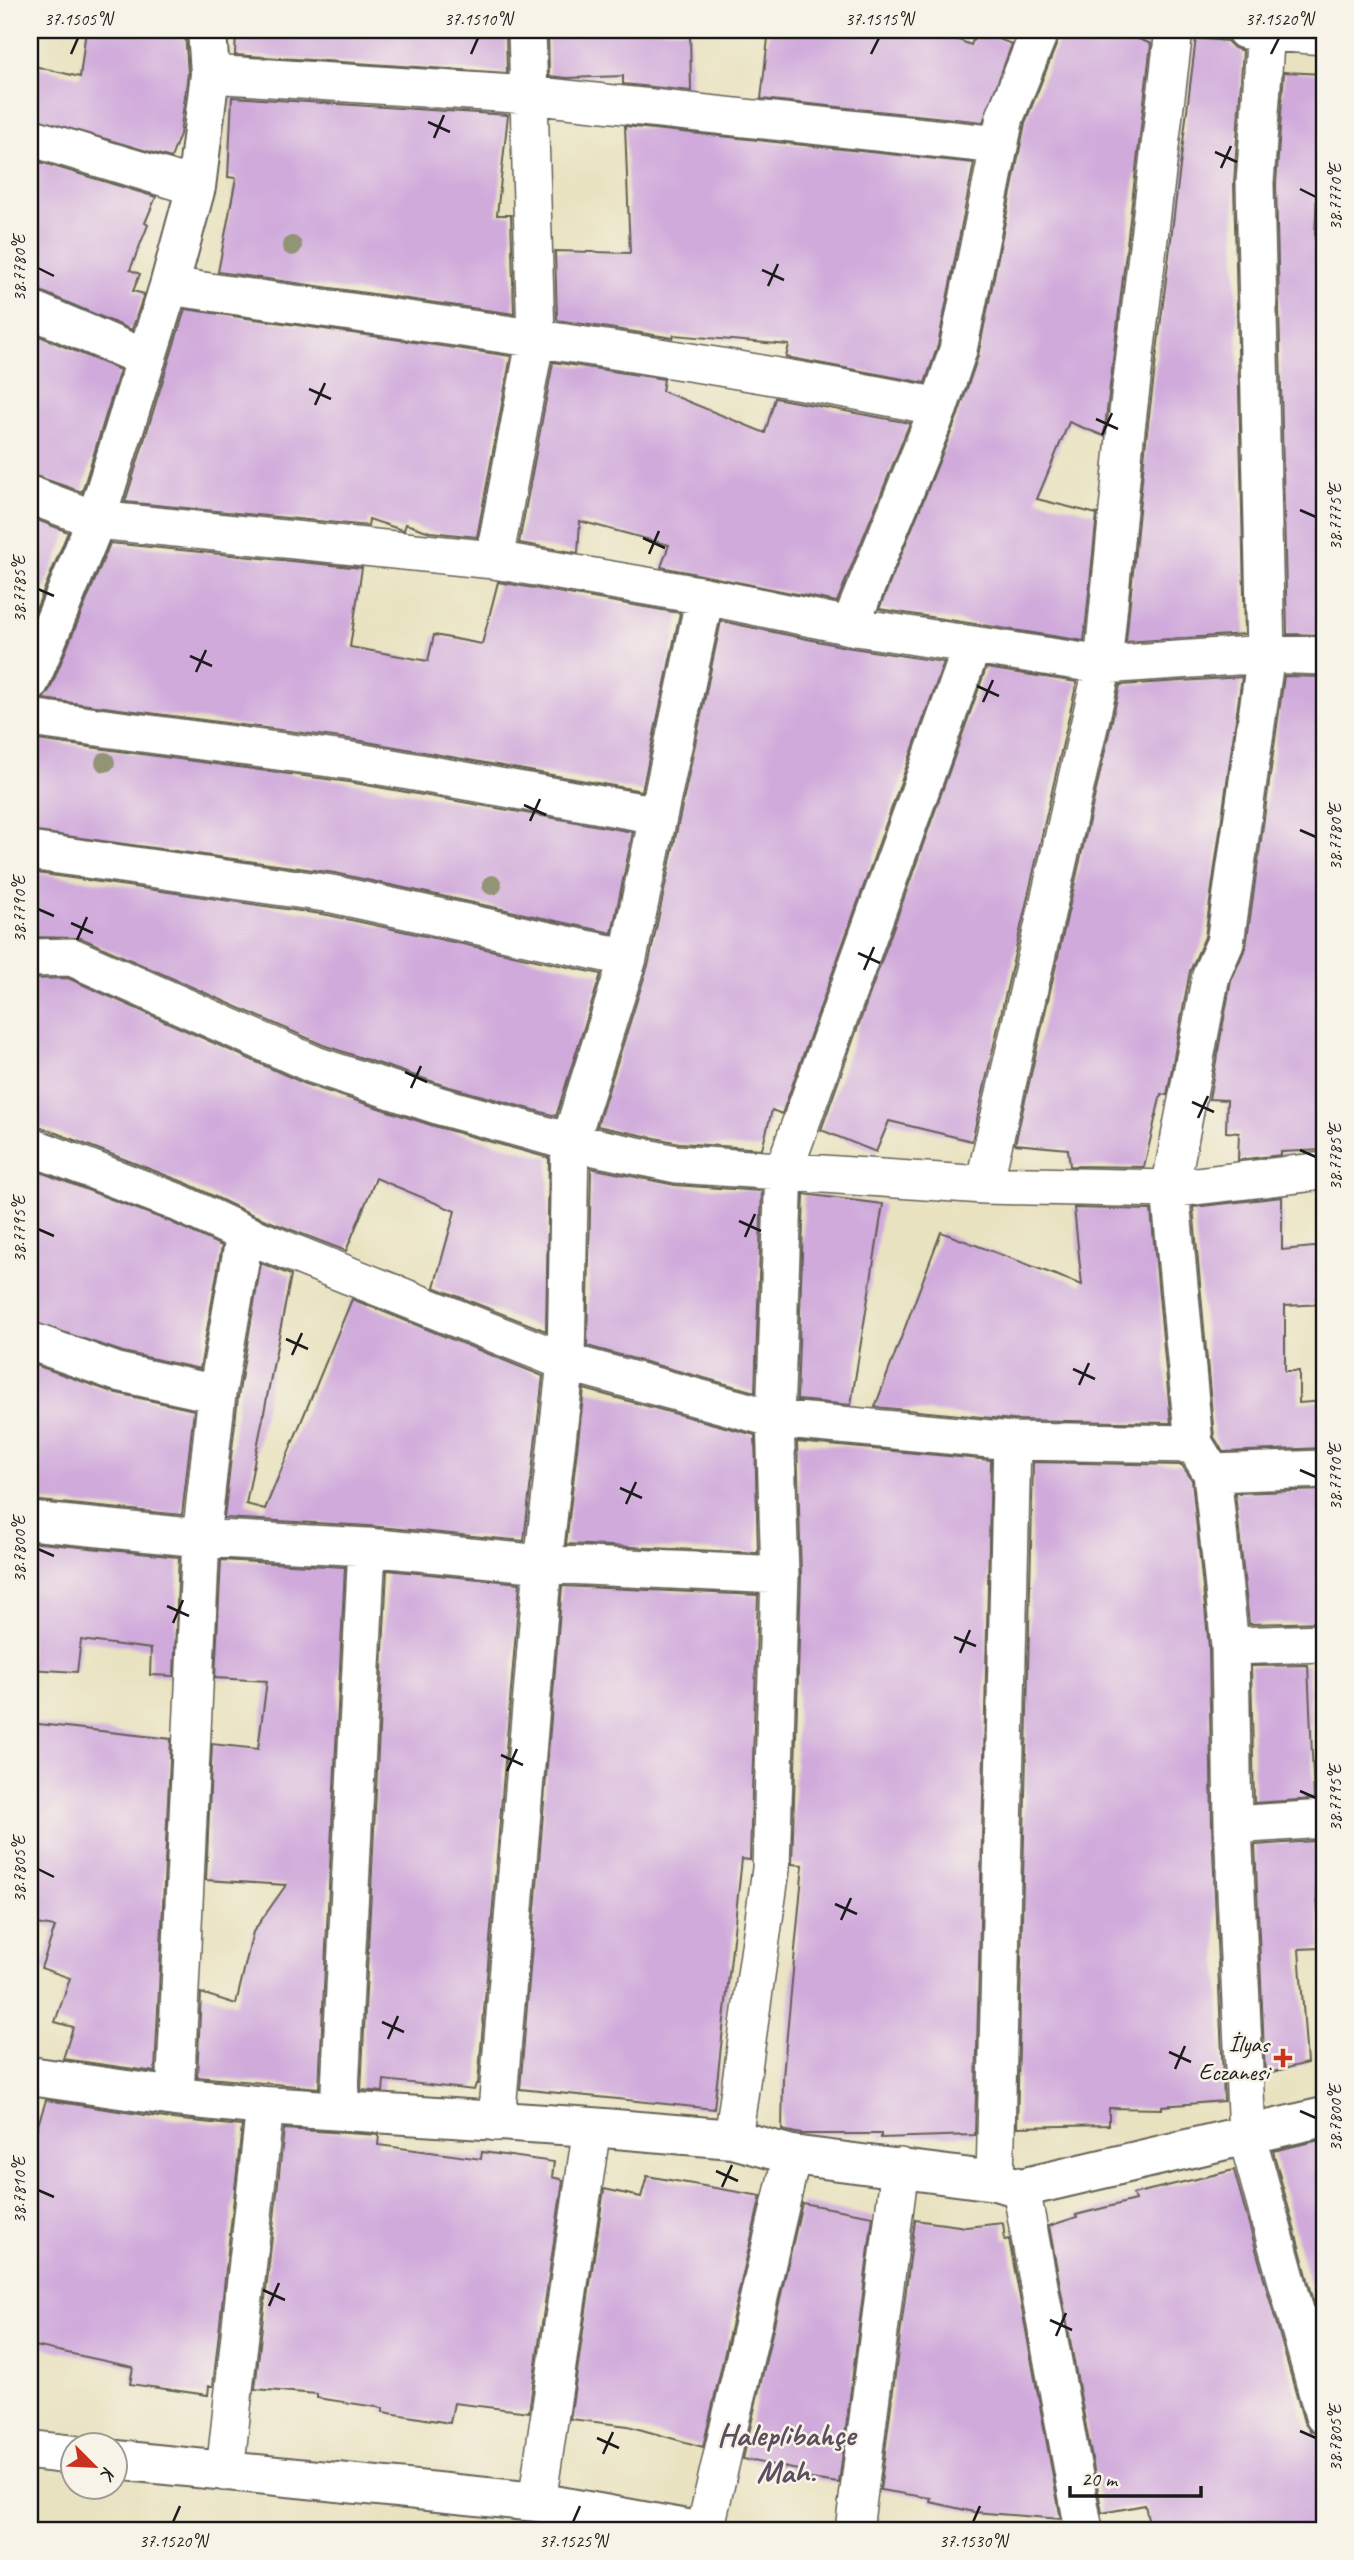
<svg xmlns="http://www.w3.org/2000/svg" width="1354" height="2560" font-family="Caveat,sans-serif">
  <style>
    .building { fill: #d0aadb }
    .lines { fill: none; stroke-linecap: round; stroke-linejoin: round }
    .street-casing { stroke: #646155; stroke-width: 40 }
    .secondary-casing { stroke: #646155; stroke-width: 42 }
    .street { stroke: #fff; stroke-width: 37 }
    .secondary { stroke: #fff; stroke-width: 38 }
    .tree { fill: #929476 }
    .ticks { fill: none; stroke: #1c1c1c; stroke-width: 2.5 }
    .poi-dot { fill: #c8321e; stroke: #f7f3e8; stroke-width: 2.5 }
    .labels { text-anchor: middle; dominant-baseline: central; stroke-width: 5; stroke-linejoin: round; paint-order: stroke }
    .poi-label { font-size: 24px; fill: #1c1c1c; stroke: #f7f3e8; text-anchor: end }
    .district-label { font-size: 32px; font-weight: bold; fill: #5b4e5f; stroke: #f7f3e8 }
    .neatline { fill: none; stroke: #1c1c1c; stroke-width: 2.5 }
    .ticks-label { font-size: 18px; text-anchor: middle; fill: #1c1c1c }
  </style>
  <rect width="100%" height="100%" fill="#f7f3e8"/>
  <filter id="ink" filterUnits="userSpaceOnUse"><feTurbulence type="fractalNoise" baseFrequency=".0143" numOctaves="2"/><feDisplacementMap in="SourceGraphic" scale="14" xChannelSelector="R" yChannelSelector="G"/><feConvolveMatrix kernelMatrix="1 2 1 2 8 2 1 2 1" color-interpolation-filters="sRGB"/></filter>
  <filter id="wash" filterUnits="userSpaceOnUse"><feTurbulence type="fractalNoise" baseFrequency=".00686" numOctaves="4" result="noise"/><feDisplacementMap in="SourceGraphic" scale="28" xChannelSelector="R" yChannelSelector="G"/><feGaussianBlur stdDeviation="1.57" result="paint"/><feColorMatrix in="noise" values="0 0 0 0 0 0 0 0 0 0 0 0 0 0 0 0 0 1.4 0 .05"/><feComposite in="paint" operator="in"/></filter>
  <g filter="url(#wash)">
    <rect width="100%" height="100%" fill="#e9e2c0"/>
    <g id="blocks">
      <path class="building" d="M86,30H146L145,36L185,33L188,73L180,134L171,158L30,117V65L80,77Z
        M236,30H506L507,73L235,55Z
        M548,30H690L691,91L623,84V76L566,78L549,76Z
        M769,30H933L971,45L977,31L1012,44L983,122L761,99Z
        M1061,30H1117L1151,44L1104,436L1069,422L1037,499L1097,514L1084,641L879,609L958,415L978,356L1025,123L1059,38Z
        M1196,38L1227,41L1234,48L1243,51L1234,183L1245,634L1126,642L1146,440Z
        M1284,72L1324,74V145H1319L1315,238L1324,237V271H1318L1324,340V591L1321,635L1287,634L1276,184Z
        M232,97L508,115L497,215H511L514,314L218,272L236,178L228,177Z
        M625,126L974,163L938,345L925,383L786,357L789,345L674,335L673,338L557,320L555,251L630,253Z
        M30,159L156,197L145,223L148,225L130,270L140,274L133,291L144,294L132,330L38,290L30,288Z
        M185,309L511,356L477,537L430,532L406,524L404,530L399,529L369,519L368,526L125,502Z
        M30,332L120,370L82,492L30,474Z
        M553,362L664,379L662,391L765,433L775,398L910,423L837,602L661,567L669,545L580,521L578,553L519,543Z
        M30,517L68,532L30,624Z
        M110,543L362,568L350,647L428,661L434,635L482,644L498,582L680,613L642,791L356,740L43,699L50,689Z
        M721,621L846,647L944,662L782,1114L772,1110L762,1149L679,1143L597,1126L649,962Z
        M986,668L1077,682L972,1141L889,1121L876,1152L821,1130Z
        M1284,676L1324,677V1150L1281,1152V1155L1238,1160L1239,1133L1226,1132L1227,1100L1209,1099L1231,981L1246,946Z
        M1242,677L1205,937L1190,971L1167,1095L1161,1094L1144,1167L1070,1166L1068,1149L1015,1144L1120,685Z
        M30,739L349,782L633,832L612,933L335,873L30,831Z
        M30,872L328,915L601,974L556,1116L446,1086L323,1045L81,938L30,937Z
        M68,978L308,1085L434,1126L549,1158L546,1331L434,1287L455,1211L376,1178L346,1251L253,1215L186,1183L38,1126L30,1125V979Z
        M30,1168L171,1222L222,1246L200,1369L123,1352L30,1321Z
        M591,1168L675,1185L762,1191L755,1392L587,1346Z
        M804,1194L883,1204L851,1405L797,1400Z
        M1282,1197V1250L1324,1246V1304L1285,1306V1371H1299V1403L1324,1401V1448L1223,1452L1214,1437L1193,1207Z
        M1074,1208L1151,1210L1171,1423L1013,1420L875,1407L941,1232L1082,1285Z
        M261,1263L291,1275L246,1504L265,1509L352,1299L543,1376L524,1541L369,1526L224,1518L238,1397Z
        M30,1363L112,1392L194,1410L182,1515L30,1500Z
        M584,1389L755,1435L758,1553L566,1544Z
        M797,1442L991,1460L975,2135L881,2138V2134H801L782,2130L783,2077L803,1865L792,1864L801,1576Z
        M1033,1462L1182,1465L1192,1480L1209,1647L1212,1826L1224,2101L1162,2106V2109L1109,2108V2125L1017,2127Z
        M1324,1490V1622L1249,1624L1235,1493Z
        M30,1542L179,1557L174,1676L150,1675L151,1649L81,1640L77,1672L30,1669Z
        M221,1560L345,1567L319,2088L197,2077L201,1993L236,2004L253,1932L286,1885L206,1880L212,1744L258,1749L267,1681L215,1678Z
        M387,1570L520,1583L478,2084H476L474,2090L384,2080L383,2092L361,2090Z
        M562,1586L758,1595L750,1860L742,1859L714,2109L520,2089Z
        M1308,1665L1314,1799L1254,1803L1251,1666Z
        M30,1723L171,1739L155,2072L63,2059L73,2027L55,2022L70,1978L41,1968L55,1927L30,1923Z
        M1313,1841L1321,1948L1299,1949L1307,2063L1265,2074L1255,1845Z
        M46,2100L172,2119L242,2126L213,2386H209L208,2395L130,2384L133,2367L30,2345V2150Z
        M284,2129L379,2135L378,2145L481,2159L482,2152L554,2162L552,2177L563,2180L529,2412L454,2403L450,2423L383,2412V2408L317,2398V2394L255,2389Z
        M1324,2139V2338L1273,2151Z
        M1234,2170L1304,2422L1310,2431L1324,2436V2530H1181L1179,2524L1150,2528L1145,2505L1102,2513L1049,2226L1077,2217L1076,2215L1135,2200L1133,2194Z
        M647,2176L761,2196L703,2447L628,2426L570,2419L604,2189L641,2197Z
        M802,2203L873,2216L839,2483L796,2477L798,2470L743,2459Z
        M915,2220L966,2227L1003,2223L1005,2240L1009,2239L1061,2519L974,2512L930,2502L931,2498L880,2490Z"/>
    </g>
  </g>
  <g filter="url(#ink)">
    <use href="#blocks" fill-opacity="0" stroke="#646155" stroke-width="2"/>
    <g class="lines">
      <g class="street-casing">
        <path id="street" d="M1245,30L1324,36
          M1266,30L1255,183L1266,654L1225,943L1211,975L1170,1189L1194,1444L1212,1473L1230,1646L1233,1825L1247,2136L1324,2416
          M210,74L529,95L999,145
          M30,137L196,187
          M169,286C426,324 684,355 939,407
          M30,309L147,359
          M30,495L96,520L494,560L705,596L850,626L1103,665L1266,654L1324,656
          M494,560L536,337L527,30
          M850,626L939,407L958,350L1005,117L1040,30
          M30,718L352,761L658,815
          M30,851L332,894L628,958
          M30,958L72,957L315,1065L440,1106L570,1142L676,1164L984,1185L1170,1189L1324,1171
          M30,1146L179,1203L245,1234L566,1362L775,1419L1012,1441L995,2181
          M984,1185L1103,665L1125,438L1174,30
          M30,1341L117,1372L217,1394
          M1012,1441L1194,1444
          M1212,1473L1324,1469
          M30,1521L201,1538L367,1547L543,1564L780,1575
          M1230,1646L1324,1643
          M1233,1825L1324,1819
          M175,2097L201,1538L217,1394L245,1234
          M339,2110L367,1547
          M496,2122L543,1564L566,1362L570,1142L628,958L705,596
          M733,2139L771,1869L780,1575L775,1419L784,1170L972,646
          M1021,2188L1084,2530
          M225,2472L265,2106
          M537,2502L592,2127
          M705,2530L792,2155
          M854,2530L900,2167"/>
      </g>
      <g class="secondary-casing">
        <path id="secondary" d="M30,681L96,520L169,286L196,187L210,74L207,30
          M30,2076L175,2097L265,2106L592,2127L733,2139L792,2155L995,2181L1021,2188L1324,2117
          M30,2450L74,2455
          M116,2460L537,2502L692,2530"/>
      </g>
      <use href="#street" class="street"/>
      <use href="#secondary" class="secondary"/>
    </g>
    <g class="tree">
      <circle cx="292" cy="246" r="10"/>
      <circle cx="105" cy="762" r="10"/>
      <circle cx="492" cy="885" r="10"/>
    </g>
  </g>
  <path class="ticks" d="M71,54L78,38M471,54L478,38M871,54L879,38M1271,54L1279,38M428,122L450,132M434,138L444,115M1215,152L1237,162M1221,168L1231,146M1300,189L1316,197M38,268L54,276M762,270L784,280M768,286L778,264M309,389L331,399M315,405L325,383M1096,419L1118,429M1102,435L1112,413M1300,510L1316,517M643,538L665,548M649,554L659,531M38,589L54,596M190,656L212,666M196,672L206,650M977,686L999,696M983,702L993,680M524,805L546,815M530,821L540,799M1300,830L1316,837M38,909L54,916M71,923L93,933M77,940L87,917M858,953L880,963M864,970L874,947M405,1072L427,1082M411,1088L421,1066M1192,1102L1214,1112M1198,1118L1208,1096M1300,1150L1316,1157M739,1221L761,1231M38,1229L54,1236M745,1237L755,1214M286,1339L308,1349M292,1355L302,1333M1073,1369L1095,1379M1079,1385L1089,1363M1300,1470L1316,1477M620,1488L642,1498M626,1504L636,1482M38,1549L54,1556M167,1606L189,1616M173,1623L183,1600M954,1637L976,1646M960,1653L970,1630M501,1755L523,1765M507,1771L517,1749M1300,1791L1316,1798M38,1869L54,1877M835,1904L857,1914M841,1920L851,1898M382,2022L404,2032M388,2039L398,2016M1169,2052L1191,2062M1175,2069L1185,2046M1300,2111L1316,2118M716,2171L738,2181M722,2187L732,2165M38,2190L54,2197M263,2290L285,2300M269,2306L279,2283M1050,2320L1072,2330M1056,2336L1066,2313M1300,2431L1316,2438M597,2438L619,2448M603,2454L613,2432M173,2522L180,2506M573,2522L580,2506M973,2522L980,2506"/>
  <path class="poi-dot" d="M1279.5 2047.5h7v7h7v7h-7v7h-7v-7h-7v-7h7z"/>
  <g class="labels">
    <g class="poi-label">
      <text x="1269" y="2044">İlyas<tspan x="1269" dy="28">Eczanesi</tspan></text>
    </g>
    <g class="district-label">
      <text x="786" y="2434">Haleplibahçe<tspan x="786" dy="37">Mah.</tspan></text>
    </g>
  </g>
  <rect width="1354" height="2560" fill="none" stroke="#f7f3e8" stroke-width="77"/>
  <g transform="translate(94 2466) rotate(114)"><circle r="33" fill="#f7f3e8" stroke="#9f9d96" stroke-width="2"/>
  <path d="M0-5L12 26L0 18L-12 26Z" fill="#c8321e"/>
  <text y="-10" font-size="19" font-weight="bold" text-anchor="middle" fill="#1c1c1c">K</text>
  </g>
  <path d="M1070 2486v10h131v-10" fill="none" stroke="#1c1c1c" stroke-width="3.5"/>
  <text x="1081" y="2486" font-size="21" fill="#1c1c1c" stroke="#f7f3e8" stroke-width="5" paint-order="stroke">20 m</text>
  <rect x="38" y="38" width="1278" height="2484" class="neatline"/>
  <g class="ticks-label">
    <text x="78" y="25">37.1505°N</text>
    <text x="478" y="25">37.1510°N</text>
    <text x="879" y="25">37.1515°N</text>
    <text x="1279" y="25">37.1520°N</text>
    <text transform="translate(1335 197) rotate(-90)" y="6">38.7770°E</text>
    <text transform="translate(19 268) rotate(-90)" y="6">38.7780°E</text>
    <text transform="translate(1335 517) rotate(-90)" y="6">38.7775°E</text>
    <text transform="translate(19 589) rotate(-90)" y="6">38.7785°E</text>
    <text transform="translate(1335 837) rotate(-90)" y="6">38.7780°E</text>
    <text transform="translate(19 909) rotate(-90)" y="6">38.7790°E</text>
    <text transform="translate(1335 1157) rotate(-90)" y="6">38.7785°E</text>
    <text transform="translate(19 1229) rotate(-90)" y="6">38.7795°E</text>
    <text transform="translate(1335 1477) rotate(-90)" y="6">38.7790°E</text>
    <text transform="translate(19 1549) rotate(-90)" y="6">38.7800°E</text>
    <text transform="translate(1335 1798) rotate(-90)" y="6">38.7795°E</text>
    <text transform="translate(19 1869) rotate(-90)" y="6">38.7805°E</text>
    <text transform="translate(1335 2118) rotate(-90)" y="6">38.7800°E</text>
    <text transform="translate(19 2190) rotate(-90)" y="6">38.7810°E</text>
    <text transform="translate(1335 2438) rotate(-90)" y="6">38.7805°E</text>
    <text x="173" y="2547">37.1520°N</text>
    <text x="573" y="2547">37.1525°N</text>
    <text x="973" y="2547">37.1530°N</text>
  </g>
</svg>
